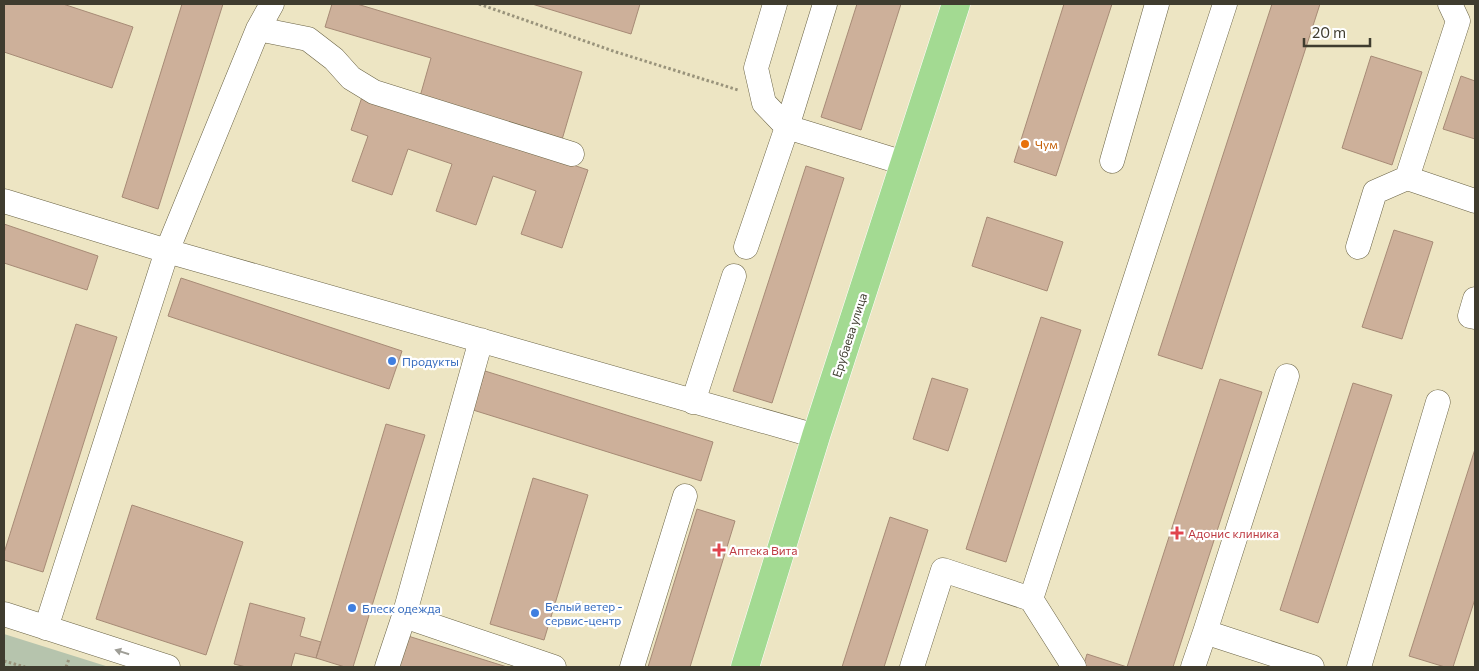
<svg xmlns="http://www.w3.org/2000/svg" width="1479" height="671" font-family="Commissioner,sans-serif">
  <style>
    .green { fill: #b6c4ad }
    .building { fill: #cdb09a; stroke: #a78b76 }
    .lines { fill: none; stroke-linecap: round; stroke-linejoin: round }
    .minor-casing { stroke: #6a6345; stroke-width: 25 }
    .major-casing { stroke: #fff; stroke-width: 29 }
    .path { stroke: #99937b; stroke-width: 3; stroke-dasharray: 2.5 2.5; stroke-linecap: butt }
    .minor { stroke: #fff; stroke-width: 24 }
    .major { stroke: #a3da92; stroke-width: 28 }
    .oneway { fill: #9f9e97 }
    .food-dot { fill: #e8710a; stroke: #fff; stroke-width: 2 }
    .shop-dot { fill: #3f7fe0; stroke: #fff; stroke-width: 2 }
    .health-dot { fill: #e0444e; stroke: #fff; stroke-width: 2 }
    .labels { text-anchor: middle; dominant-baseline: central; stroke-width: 4.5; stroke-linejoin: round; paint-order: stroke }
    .food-label { font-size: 12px; fill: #c56008; stroke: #fff; text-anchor: start }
    .street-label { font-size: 12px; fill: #3f3c2f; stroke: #fff }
    .shop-label { font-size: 12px; fill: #366cbe; stroke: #fff; text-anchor: start }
    .health-label { font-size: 12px; fill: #be3a42; stroke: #fff; text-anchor: start }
  </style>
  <rect width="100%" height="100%" fill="#ede5c3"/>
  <path class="green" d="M4,634L109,667H4Z"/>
  <path class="building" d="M4,4H63L133,27L112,88L4,52Z
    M182,4H223L158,209L122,197Z
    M332,4H357L582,72L561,143L419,100L431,58L325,27Z
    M532,4H640L631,34Z
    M857,4H901L861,130L821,117Z
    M1064,4H1112L1056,176L1014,162Z
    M1272,4H1320L1202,369L1158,355Z
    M1371,56L1422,72L1392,165L1342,148Z
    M1461,76L1475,81V139L1443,129Z
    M363,94L588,170L562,248L521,234L536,191L493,176L476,225L436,211L452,164L408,149L392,195L352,181L368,136L351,130Z
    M806,166L844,178L772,403L733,391Z
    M987,217L1063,242L1047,291L972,266Z
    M4,224L98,256L87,290L4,263Z
    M1394,230L1433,242L1402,339L1362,327Z
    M181,278L402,351L389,389L168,316Z
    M1041,317L1081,330L1006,562L966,549Z
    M76,324L117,337L43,572L4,560V553Z
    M485,371L713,442L701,481L473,410Z
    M932,378L968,389L948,451L913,439Z
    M1220,379L1262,392L1173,667H1127Z
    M1353,383L1392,395L1318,623L1280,610Z
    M386,424L425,435L353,667H345L316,658Z
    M1475,449V599L1453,667H1445L1409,656Z
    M533,478L588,495L544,640L490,624Z
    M132,505L243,542L206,655L96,619Z
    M697,509L735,521L690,667H648Z
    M890,517L928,530L884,667H842Z
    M250,603L305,618L300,636L321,642L316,658L295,653L291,667H246L234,664Z
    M408,636L507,667H398Z
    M1087,654L1127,667H1083Z"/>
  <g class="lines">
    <g class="minor-casing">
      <path id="minor" d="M775,4L756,68L764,103L787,127L825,4
        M1450,4L1458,21L1407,178L1475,201
        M258,29L308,39L334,59L351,78L374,92L572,154
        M1112,161L1157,4
        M4,201L167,251L816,436
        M746,247L787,127L904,163
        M1358,247L1375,192L1407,178
        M1475,299L1470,316L1475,317
        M693,402L734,276
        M1031,599L1225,4
        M4,614L168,667
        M404,616L554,667
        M46,628L167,251L258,29L272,4
        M1205,632L1287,376
        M387,667L404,616L481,340
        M632,667L685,496
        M912,667L943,570L1031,599L1074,667
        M1193,667L1205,632L1312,667
        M1359,667L1438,402"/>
    </g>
    <g class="major-casing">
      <path id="major" d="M745,667L816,436L956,4"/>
    </g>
    <path class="path" d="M479,4L616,52L738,90
      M4,661L25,667
      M66,667L69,659"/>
    <use href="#minor" class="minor"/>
    <use href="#major" class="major"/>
  </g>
  <defs><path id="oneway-solid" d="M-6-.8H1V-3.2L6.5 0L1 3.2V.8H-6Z" transform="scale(1.25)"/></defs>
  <use class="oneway" href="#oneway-solid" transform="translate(122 652) rotate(-162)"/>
  <circle class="food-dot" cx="1025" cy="144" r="5"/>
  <g class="shop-dot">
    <circle cx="392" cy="361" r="5"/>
    <circle cx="352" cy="608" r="5"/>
    <circle cx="535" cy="613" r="5"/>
  </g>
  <g class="health-dot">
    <path d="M1174.5 525.5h5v5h5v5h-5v5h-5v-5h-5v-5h5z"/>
    <path d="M716.5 542.5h5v5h5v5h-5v5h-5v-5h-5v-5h5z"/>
  </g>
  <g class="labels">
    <g class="food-label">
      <text x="1035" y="144">Чум</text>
    </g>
    <g class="street-label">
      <text transform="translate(849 335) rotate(-72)">Ерубаева улица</text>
    </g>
    <g class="shop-label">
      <text x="402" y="361">Продукты</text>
      <text x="545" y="606">Белый ветер -<tspan x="545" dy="14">сервис-центр</tspan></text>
      <text x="362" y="608">Блеск одежда</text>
    </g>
    <g class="health-label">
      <text x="1188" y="533">Адонис клиника</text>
      <text x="729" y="550">Аптека Вита</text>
    </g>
  </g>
  <rect width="1479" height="671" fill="none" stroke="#3f3c2f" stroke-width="10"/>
  <path d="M1304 38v8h66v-8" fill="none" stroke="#3f3c2f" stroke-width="2.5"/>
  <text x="1312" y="38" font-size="15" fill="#3f3c2f" stroke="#ffffff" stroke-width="4" paint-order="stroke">20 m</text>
</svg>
